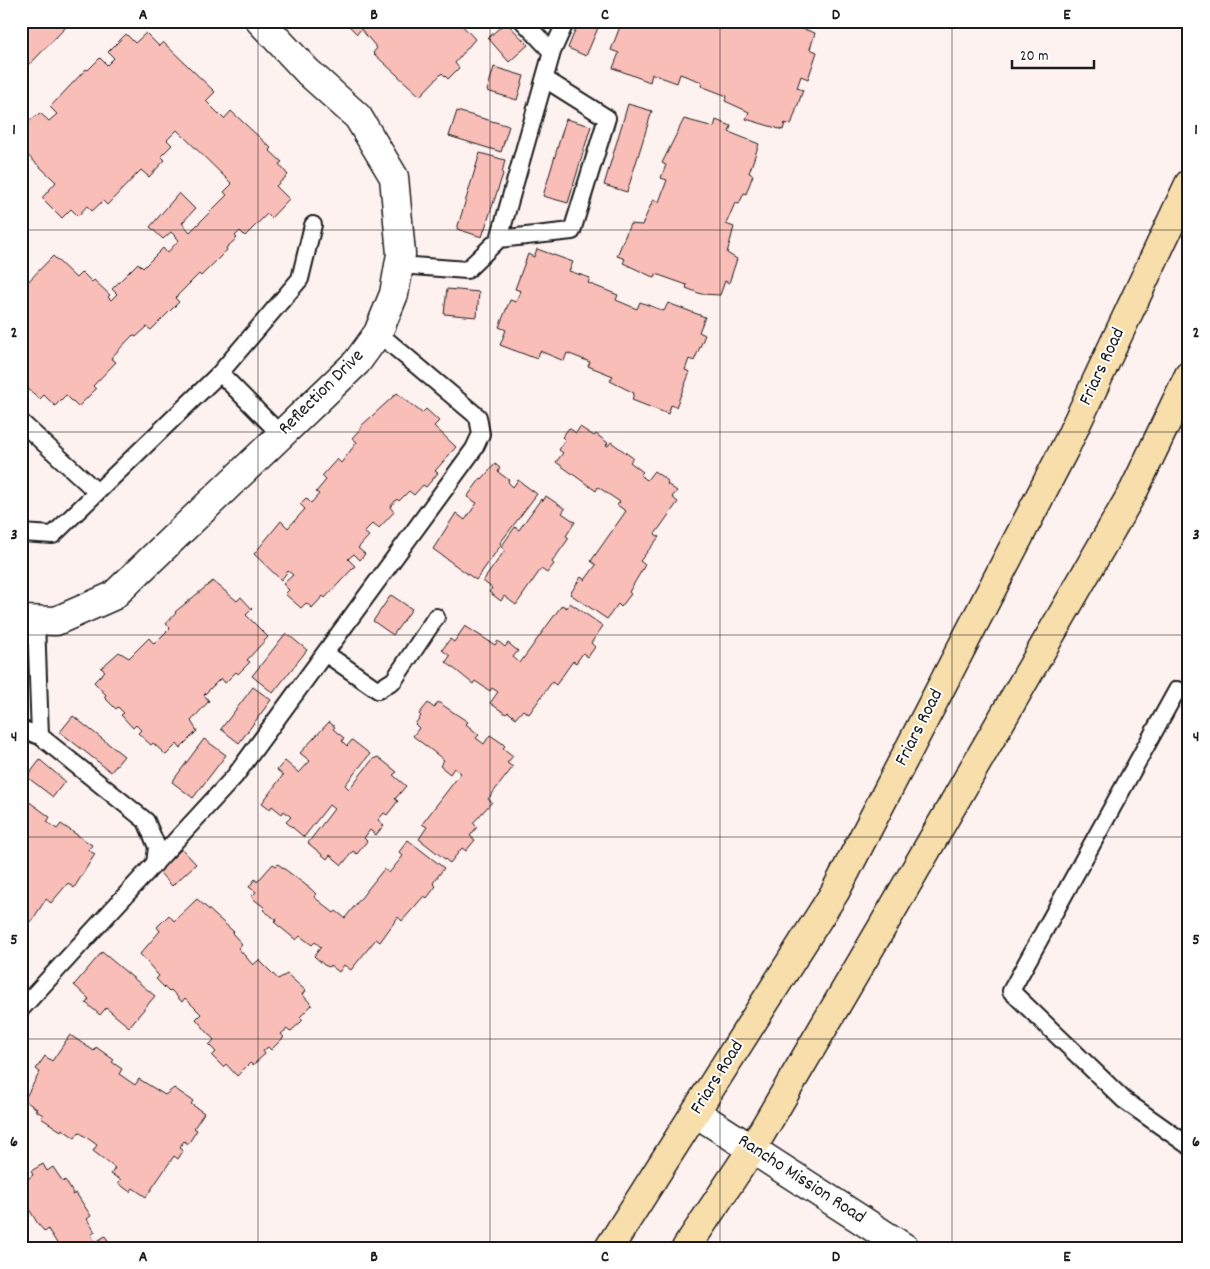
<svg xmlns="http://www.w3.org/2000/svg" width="1210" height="1269" font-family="Dekko,sans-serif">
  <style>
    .building { fill: #fabeb8; stroke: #1c1c1c }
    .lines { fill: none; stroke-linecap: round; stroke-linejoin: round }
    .lane-casing { stroke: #1c1c1c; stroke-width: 20 }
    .street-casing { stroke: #1c1c1c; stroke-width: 31 }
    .secondary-casing { stroke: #1c1c1c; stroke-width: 31 }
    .primary-casing { stroke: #1c1c1c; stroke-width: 31 }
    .lane { stroke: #fff; stroke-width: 16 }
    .street { stroke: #fff; stroke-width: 28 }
    .secondary { stroke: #fff; stroke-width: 28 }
    .primary { stroke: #f8deab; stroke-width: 28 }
    .grid { fill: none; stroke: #1c1c1c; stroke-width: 1; stroke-opacity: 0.55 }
    .labels { text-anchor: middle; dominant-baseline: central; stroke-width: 4; stroke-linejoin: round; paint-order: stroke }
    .street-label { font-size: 19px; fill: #1c1c1c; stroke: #fff }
    .neatline { fill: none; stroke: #1c1c1c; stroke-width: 2 }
    .grid-label { font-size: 16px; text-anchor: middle; font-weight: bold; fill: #1c1c1c }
  </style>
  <rect width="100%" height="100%" fill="#fef2f1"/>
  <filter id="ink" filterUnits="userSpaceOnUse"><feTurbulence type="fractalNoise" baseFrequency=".02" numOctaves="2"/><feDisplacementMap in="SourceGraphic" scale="10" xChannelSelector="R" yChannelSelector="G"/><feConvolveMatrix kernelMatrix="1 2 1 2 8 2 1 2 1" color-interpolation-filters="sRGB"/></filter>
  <g filter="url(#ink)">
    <path class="building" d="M21,21H63L68,25L30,64L29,63L21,70Z
      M344,21H432L437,26L441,21H458L475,39L455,63L459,68L448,79L442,73L420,96L373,53L377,48L361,29L357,34Z
      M579,21H601L586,56L568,48Z
      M629,21H731L748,28L751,21L776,27L778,21H781L815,33L810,49L817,52L808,79L801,76L797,88L803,90L791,125L785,123L783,130L746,119L749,112L725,101L727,96L701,86L702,82L680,74L677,83L652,74L650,82L613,68L619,53L611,50L621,24L627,26Z
      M506,22L528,45L509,62L488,38Z
      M146,33L159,46L163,42L215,92L206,101L224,119L231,111L271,148L269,150L282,162L279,164L288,175L276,186L289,199L271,218L267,214L245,236L240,231L235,236L237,238L226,248L227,250L201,276L199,274L175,298L179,302L151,330L147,327L136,337L133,335L111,358L116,362L93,386L96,389L78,407L66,395L55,406L44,395L40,399L21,383V289L53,256L76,278L82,272L92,282L94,280L110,295L108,297L111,300L117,294L112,289L138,263L143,268L163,248L167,253L179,240L171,232L163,239L150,227L179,193L195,209L182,223L190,232L227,195L224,192L232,184L177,130L167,140L172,145L161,156L165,160L149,177L141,170L107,205L103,201L92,211L87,206L78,216L71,209L62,218L42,198L56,182L21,149V127L40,113L49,121L57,114L50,107L86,69L88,70L100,58L107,65L114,58L108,52L126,34L135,43Z
      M494,67L524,76L517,100L487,91Z
      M628,104L652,111L627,192L604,185Z
      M457,111L509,126L501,152L449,136Z
      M566,119L591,126L568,203L543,196Z
      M684,119L714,127L716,120L731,126L729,132L759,144L749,173L753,175L746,194L744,193L739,204L735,203L726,224L734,227L727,253L737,259L729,283L725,281L720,295L701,294L686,288L687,285L656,274L655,278L623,263L625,259L617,256L630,224L642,225L653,200L659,202L667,180L661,178L666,165L662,163Z
      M480,153L505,160L502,173L503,174L482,237L457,229Z
      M537,249L573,262L569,271L590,278L588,283L618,295L616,300L637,309L640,302L664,311L668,303L705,317L699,332L705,335L694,361L689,359L685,370L690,372L676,407L671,405L668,414L632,400L634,393L610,381L613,376L588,366L590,362L567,353L564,361L540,351L537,359L500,345L506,330L499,327L510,300L516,302L521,291L515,289L528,254L534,257Z
      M447,289L479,292L477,317L444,314Z
      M397,393L422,413L426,409L439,421L434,426L456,447L435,471L438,473L426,487L423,485L414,495L409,491L399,501L397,499L390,507L394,512L379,528L373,523L364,532L369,536L358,548L365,554L360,560L354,554L348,559L355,566L325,598L323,596L312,608L306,603L301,608L285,594L289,590L283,584L293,575L288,571L281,580L254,554L281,521L288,528L305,509L300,504L306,498L311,503L319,494L316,492L326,480L322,476L337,459L341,463L357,442L352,438L361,428L360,427Z
      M580,427L594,436L596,434L608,443L606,445L608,446L611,442L633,458L630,462L643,472L640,475L647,480L654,471L668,481L667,484L677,491L672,497L678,502L655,534L659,537L640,561L645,565L629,592L631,594L621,607L618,604L607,619L570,594L581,577L585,580L596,565L591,561L626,511L617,505L620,502L598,487L596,491L556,462L563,453L559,450L565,440L562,437L569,428L576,433Z
      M495,464L500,468L498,472L509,480L508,482L513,487L518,480L537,494L500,543L501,545L476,580L433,549L456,513L465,520L477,503L467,497L481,478L482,479Z
      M546,496L565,509L562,513L575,522L566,536L569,538L552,562L554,564L547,573L541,569L516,605L504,596L501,601L489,592L492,588L483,581L505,550L501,547L515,527L519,530L541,499L543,501Z
      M213,581L237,601L241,597L252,609L246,615L268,637L247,660L250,662L238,674L236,672L225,683L221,678L204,695L209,701L191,721L197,731L180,748L177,744L166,755L153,743L151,745L138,733L141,730L136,725L133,728L121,715L124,713L118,707L116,709L104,697L106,695L94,682L105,671L101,668L119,652L129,658L149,638L154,644L170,628L166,624L176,613L175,612Z
      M391,595L412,609L393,635L373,621Z
      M570,603L603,626L591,643L595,647L588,657L583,653L576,663L573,661L556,685L552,682L529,714L523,710L516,718L508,712L506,714L490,703L498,692L492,688L490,691L475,681L473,684L446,662L450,656L442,650L450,639L454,642L465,626L495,645L498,641L505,647L508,643L518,651L513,657L520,663L562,605L567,608Z
      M286,633L307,650L273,693L252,676Z
      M253,687L271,700L239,743L221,729Z
      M438,702L468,722L466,724L479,735L476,738L484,744L490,735L502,743L505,746L503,748L513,756L507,763L513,767L488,799L492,802L473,823L477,827L470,836L475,840L466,851L462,848L450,863L419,839L427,827L422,824L461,773L454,768L450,774L440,766L444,760L413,736L419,728L415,724L421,716L419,714L428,703L434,708Z
      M73,716L124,756L111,772L60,732Z
      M329,722L335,727L333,729L344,738L342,741L347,746L352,740L370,754L345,785L349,789L373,759L378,757L397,772L393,775L406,786L395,799L398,801L387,815L384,813L378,820L384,825L376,835L370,830L364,838L367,841L357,854L353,851L342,865L330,855L327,859L308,843L334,809L329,805L304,837L286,822L291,817L284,811L282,814L272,806L270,809L262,803L283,775L277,770L285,761L299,773L310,761L300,753Z
      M204,739L226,755L193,798L172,782Z
      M40,760L65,781L53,797L27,777Z
      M28,801L50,817L47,822L57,829L61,824L92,845L88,850L95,854L74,888L68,883L51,903L46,899L31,922L27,919L21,928V805L24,807Z
      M408,840L444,868L433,883L436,886L427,898L424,896L402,921L398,917L380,942L376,939L351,970L344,965L339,972L330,965L329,967L324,965L314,956L321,947L315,942L312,945L300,936L296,940L274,922L278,918L275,919L263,910L265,908L251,897L256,892L249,887L255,879L257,882L273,864L276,866L278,864L311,889L316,894L314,897L334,913L336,911L345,918L384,869L389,873L403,856L399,852Z
      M182,849L196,864L172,886L158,871Z
      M197,899L234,932L232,933L242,944L238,948L253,965L259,960L278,979L287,974L306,991L302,994L312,1005L300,1017L303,1020L290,1032L287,1029L281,1034L284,1037L271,1050L268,1047L263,1051L265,1054L253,1065L250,1063L237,1076L226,1064L223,1067L212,1056L216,1052L209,1045L214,1040L196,1019L201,1014L185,998L182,1002L171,990L169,992L156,979L159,976L140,954L160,931L157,927L169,915L174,921Z
      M102,952L155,996L129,1027L106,1008L100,1015L86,1003L89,999L74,985Z
      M70,1035L94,1051L96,1047L114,1060L112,1062L122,1069L119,1074L135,1085L139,1079L165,1095L174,1088L193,1101L191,1104L204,1113L194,1128L197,1130L188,1144L184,1141L179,1148L183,1151L178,1159L174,1156L146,1197L133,1188L130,1192L118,1183L121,1180L111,1174L115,1168L93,1151L97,1145L79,1132L75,1138L62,1129L61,1131L41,1118L43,1115L35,1110L37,1109L24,1100L40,1072L36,1069L45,1056L52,1061Z
      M43,1164L47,1171L53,1167L63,1182L65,1180L73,1193L72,1195L76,1193L91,1216L87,1219L95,1232L91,1235L96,1242L105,1236L113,1248H60L48,1229L45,1232L38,1224L21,1196V1189L27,1185L25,1181L33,1175L31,1171Z
      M21,1231L32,1248H21Z"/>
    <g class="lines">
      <g class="lane-casing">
        <path id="lane" d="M523,21L552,52
          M499,239L572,231L607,118L545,79
          M399,265L467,270L499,239L552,52L566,21
          M220,373L281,435
          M21,422L97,492
          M21,533L53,535L220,373L300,279L313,225
          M36,621L40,736
          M325,653L378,690L394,680L436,617
          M1189,693L1177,690L1011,991L1124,1100L1189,1146
          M21,729L40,736L146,821L157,847L155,864
          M21,1009L235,776L474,449L481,434L478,417L378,333"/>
      </g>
      <g class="street-casing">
        <path id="street" d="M21,620L56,621L113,596L357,362L378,333L394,294L401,254L394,177L358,117L308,72L260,21"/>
      </g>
      <g class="secondary-casing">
        <path id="secondary" d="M696,1113L905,1248"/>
      </g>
      <g class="primary-casing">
        <path id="primary" d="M609,1248L835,892L1066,446L1189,184
          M686,1248L752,1149L884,924L1134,490L1189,375"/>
      </g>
      <use href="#lane" class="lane"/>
      <use href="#street" class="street"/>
      <use href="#secondary" class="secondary"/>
      <use href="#primary" class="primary"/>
    </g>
  </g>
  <path class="grid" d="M258,21V1248M490,21V1248M720,21V1248M952,21V1248M21,230H1189M21,432H1189M21,635H1189M21,837H1189M21,1039H1189"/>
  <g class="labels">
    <g class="street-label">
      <text transform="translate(1103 367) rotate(-65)">Friars Road</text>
      <text transform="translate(322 393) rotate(-45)">Reflection Drive</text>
      <text transform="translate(920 728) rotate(-63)">Friars Road</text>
      <text transform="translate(718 1078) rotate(-58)">Friars Road</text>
      <text transform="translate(801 1180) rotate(33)">Rancho Mission Road</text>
    </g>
  </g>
  <rect width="1210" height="1269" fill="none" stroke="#fff" stroke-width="55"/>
  <path d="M1012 60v8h82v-8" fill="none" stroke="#1c1c1c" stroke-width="2.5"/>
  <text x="1020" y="60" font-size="15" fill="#1c1c1c" stroke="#ffffff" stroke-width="4" paint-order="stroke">20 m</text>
  <rect x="28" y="28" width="1154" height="1214" class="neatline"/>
  <g class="grid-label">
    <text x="143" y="19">A</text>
    <text x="374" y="19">B</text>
    <text x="605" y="19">C</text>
    <text x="836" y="19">D</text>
    <text x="1067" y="19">E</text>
    <text x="14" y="134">1</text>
    <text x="1196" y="134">1</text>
    <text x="14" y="337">2</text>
    <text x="1196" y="337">2</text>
    <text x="14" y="539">3</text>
    <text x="1196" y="539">3</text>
    <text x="14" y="741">4</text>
    <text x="1196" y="741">4</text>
    <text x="14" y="944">5</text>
    <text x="1196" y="944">5</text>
    <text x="14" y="1146">6</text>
    <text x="1196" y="1146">6</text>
    <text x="143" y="1261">A</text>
    <text x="374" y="1261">B</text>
    <text x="605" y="1261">C</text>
    <text x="836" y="1261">D</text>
    <text x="1067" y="1261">E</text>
  </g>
</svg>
